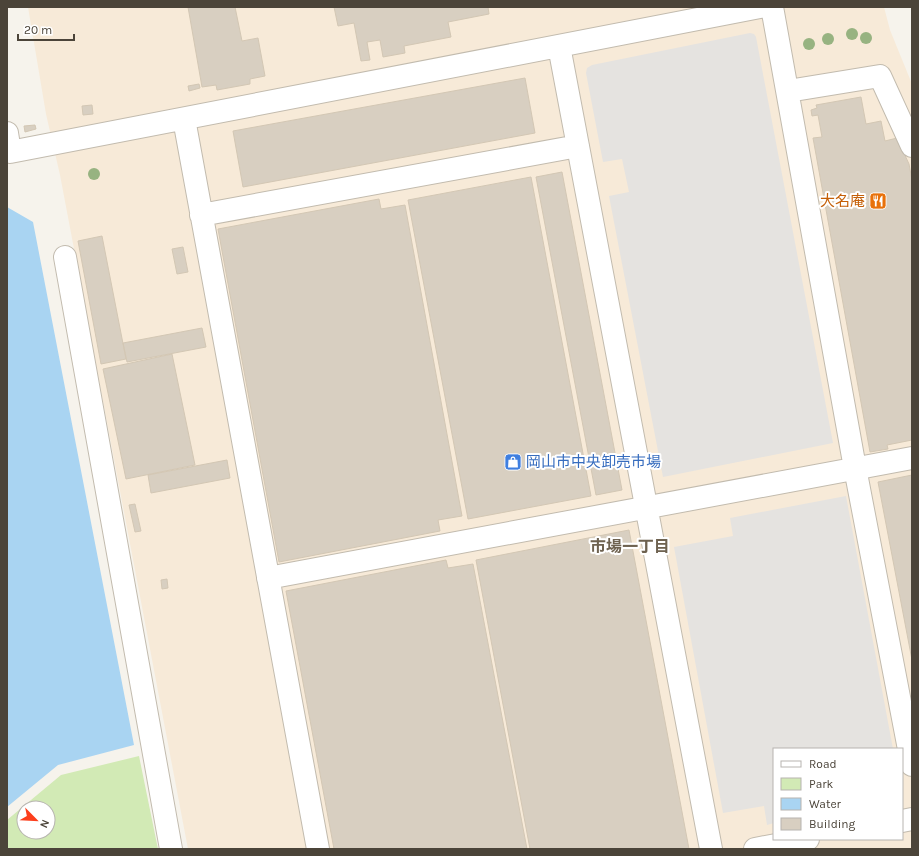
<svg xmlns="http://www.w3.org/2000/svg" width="919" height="856" font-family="Karla,'Noto Sans JP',sans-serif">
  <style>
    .commercial { fill: #f7ead8; fill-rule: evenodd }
    .green { fill: #d2eab5; fill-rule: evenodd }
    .parking { fill: #e5e3e0 }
    .water { fill: #a9d4f2 }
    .building { fill: #d8cfc1; stroke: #d3c7b4 }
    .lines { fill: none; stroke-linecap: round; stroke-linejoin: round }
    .minor-casing { stroke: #c2bbae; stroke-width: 24 }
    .minor { stroke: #fff; stroke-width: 22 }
    .tree { fill: #97b381 }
    .labels { text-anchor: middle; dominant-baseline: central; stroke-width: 4; stroke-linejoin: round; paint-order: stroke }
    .food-label { font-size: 15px; fill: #c56008; stroke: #fff; text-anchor: end }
    .shop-label { font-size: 15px; fill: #366cbe; stroke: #fff; text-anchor: start }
    .neighbourhood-label { font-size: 16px; font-weight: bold; fill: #6e6250; stroke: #fff }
  </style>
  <rect width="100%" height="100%" fill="#f6f3ec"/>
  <path class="commercial" d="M28,7H884L890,30L912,84V849H188L60,175L46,114ZM774,749H902V839H774Z"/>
  <path class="green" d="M139,756L158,849H7V820L61,775ZM24,808H48V832H24Z"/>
  <path class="parking" d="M750,33L754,34L756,37L833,443L663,477L609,196L629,192L622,159L603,162L586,73L587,68L592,65Z
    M846,496L893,749H774V823L767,825L764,806L723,813L674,547L733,536L730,518Z"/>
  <path class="water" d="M7,207L33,222L134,745L58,765L7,807Z"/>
  <path class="building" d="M188,7H235L242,41L258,38L265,76L250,79V84L217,90L216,85L202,87Z
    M334,7H488L489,14L448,22L451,37L404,46L405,53L383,57L380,40L367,42L370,60L361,61L354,23L338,26Z
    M525,78L535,133L243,187L233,131Z
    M199,84L200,88L189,91L188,86Z
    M861,97L866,124L881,121L885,141L897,138L909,164L912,180V440L887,445L888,449L870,452L813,138L822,137L818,115L812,116L811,110L817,108L816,105Z
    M92,105L93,114L83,115L82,106Z
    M35,125L36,129L25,132L24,126Z
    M562,172L622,490L596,495L536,177Z
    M531,177L591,496L468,519L408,200Z
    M379,199L381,209L405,205L462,516L438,520L440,531L279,562L218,229Z
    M102,236L126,359L101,364L78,241Z
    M183,247L188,272L177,274L172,249Z
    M202,328L206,347L127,362L123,343Z
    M172,354L195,465L126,479L103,369Z
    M227,460L230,478L151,493L148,475Z
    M912,475V660L878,482Z
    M135,504L141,531L135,532L129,505Z
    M629,530L689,849H530L476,560Z
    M446,560L448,568L473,564L527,849H334L286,591Z
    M167,579L168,588L162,589L161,580Z"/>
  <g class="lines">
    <g class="minor-casing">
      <path id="minor" d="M772,7L855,468L912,765
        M559,46L711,849
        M788,91L880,76L912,146
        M184,119L318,849
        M7,133L10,152L760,7
        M201,215L578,146
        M65,257L171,849
        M268,578L912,458
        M902,821L912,819
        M755,849L808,839"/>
    </g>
    <use href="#minor" class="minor"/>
  </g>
  <g class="tree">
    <circle cx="852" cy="34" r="6"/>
    <circle cx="866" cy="38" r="6"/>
    <circle cx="828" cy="39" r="6"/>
    <circle cx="809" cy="44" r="6"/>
    <circle cx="94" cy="174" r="6"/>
  </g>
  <defs>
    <g id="restaurant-square" transform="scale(0.9)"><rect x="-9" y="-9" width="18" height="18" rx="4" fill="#e8710a" stroke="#fff"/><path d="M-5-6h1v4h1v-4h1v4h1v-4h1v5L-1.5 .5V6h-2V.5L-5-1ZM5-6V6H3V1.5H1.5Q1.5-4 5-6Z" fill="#fff"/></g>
    <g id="shop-square" transform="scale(0.9)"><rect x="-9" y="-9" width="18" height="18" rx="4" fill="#3f7fe0" stroke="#fff"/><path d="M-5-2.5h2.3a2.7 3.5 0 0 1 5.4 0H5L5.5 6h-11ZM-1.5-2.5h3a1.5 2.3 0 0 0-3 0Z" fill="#fff"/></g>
  </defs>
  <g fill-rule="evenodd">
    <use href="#restaurant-square" x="878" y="201"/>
    <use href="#shop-square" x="513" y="462"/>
  </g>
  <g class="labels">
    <g class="food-label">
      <text x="865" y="201">大名庵</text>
    </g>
    <g class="shop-label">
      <text x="526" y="462">岡山市中央卸売市場</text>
    </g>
    <g class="neighbourhood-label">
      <text x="630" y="546">市場一丁目</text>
    </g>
  </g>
  <rect width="919" height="856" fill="none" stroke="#4b4439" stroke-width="16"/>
  <rect x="773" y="748" width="130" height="92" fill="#ffffff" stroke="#b7b4b0"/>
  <rect x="781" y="761" width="20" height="6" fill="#ffffff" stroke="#b7b4b0"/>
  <text x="809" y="768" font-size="12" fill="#4b4439">Road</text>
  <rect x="781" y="778" width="20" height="12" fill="#d2eab5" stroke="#b7b4b0"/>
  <text x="809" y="788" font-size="12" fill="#4b4439">Park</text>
  <rect x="781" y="798" width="20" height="12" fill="#a9d4f2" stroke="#b7b4b0"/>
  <text x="809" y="808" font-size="12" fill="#4b4439">Water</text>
  <rect x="781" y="818" width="20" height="12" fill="#d8cfc1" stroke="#b7b4b0"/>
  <text x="809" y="828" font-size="12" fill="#4b4439">Building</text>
  <g transform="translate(36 820) rotate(114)"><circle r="19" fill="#ffffff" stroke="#b7b4b0"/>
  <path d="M0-3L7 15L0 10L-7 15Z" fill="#fc3f1d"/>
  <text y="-6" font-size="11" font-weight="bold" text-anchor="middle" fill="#4b4439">N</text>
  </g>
  <path d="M18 34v6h56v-6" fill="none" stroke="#4b4439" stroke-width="2"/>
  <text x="24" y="34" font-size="12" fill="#4b4439" stroke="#ffffff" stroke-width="3" paint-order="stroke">20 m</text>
</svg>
